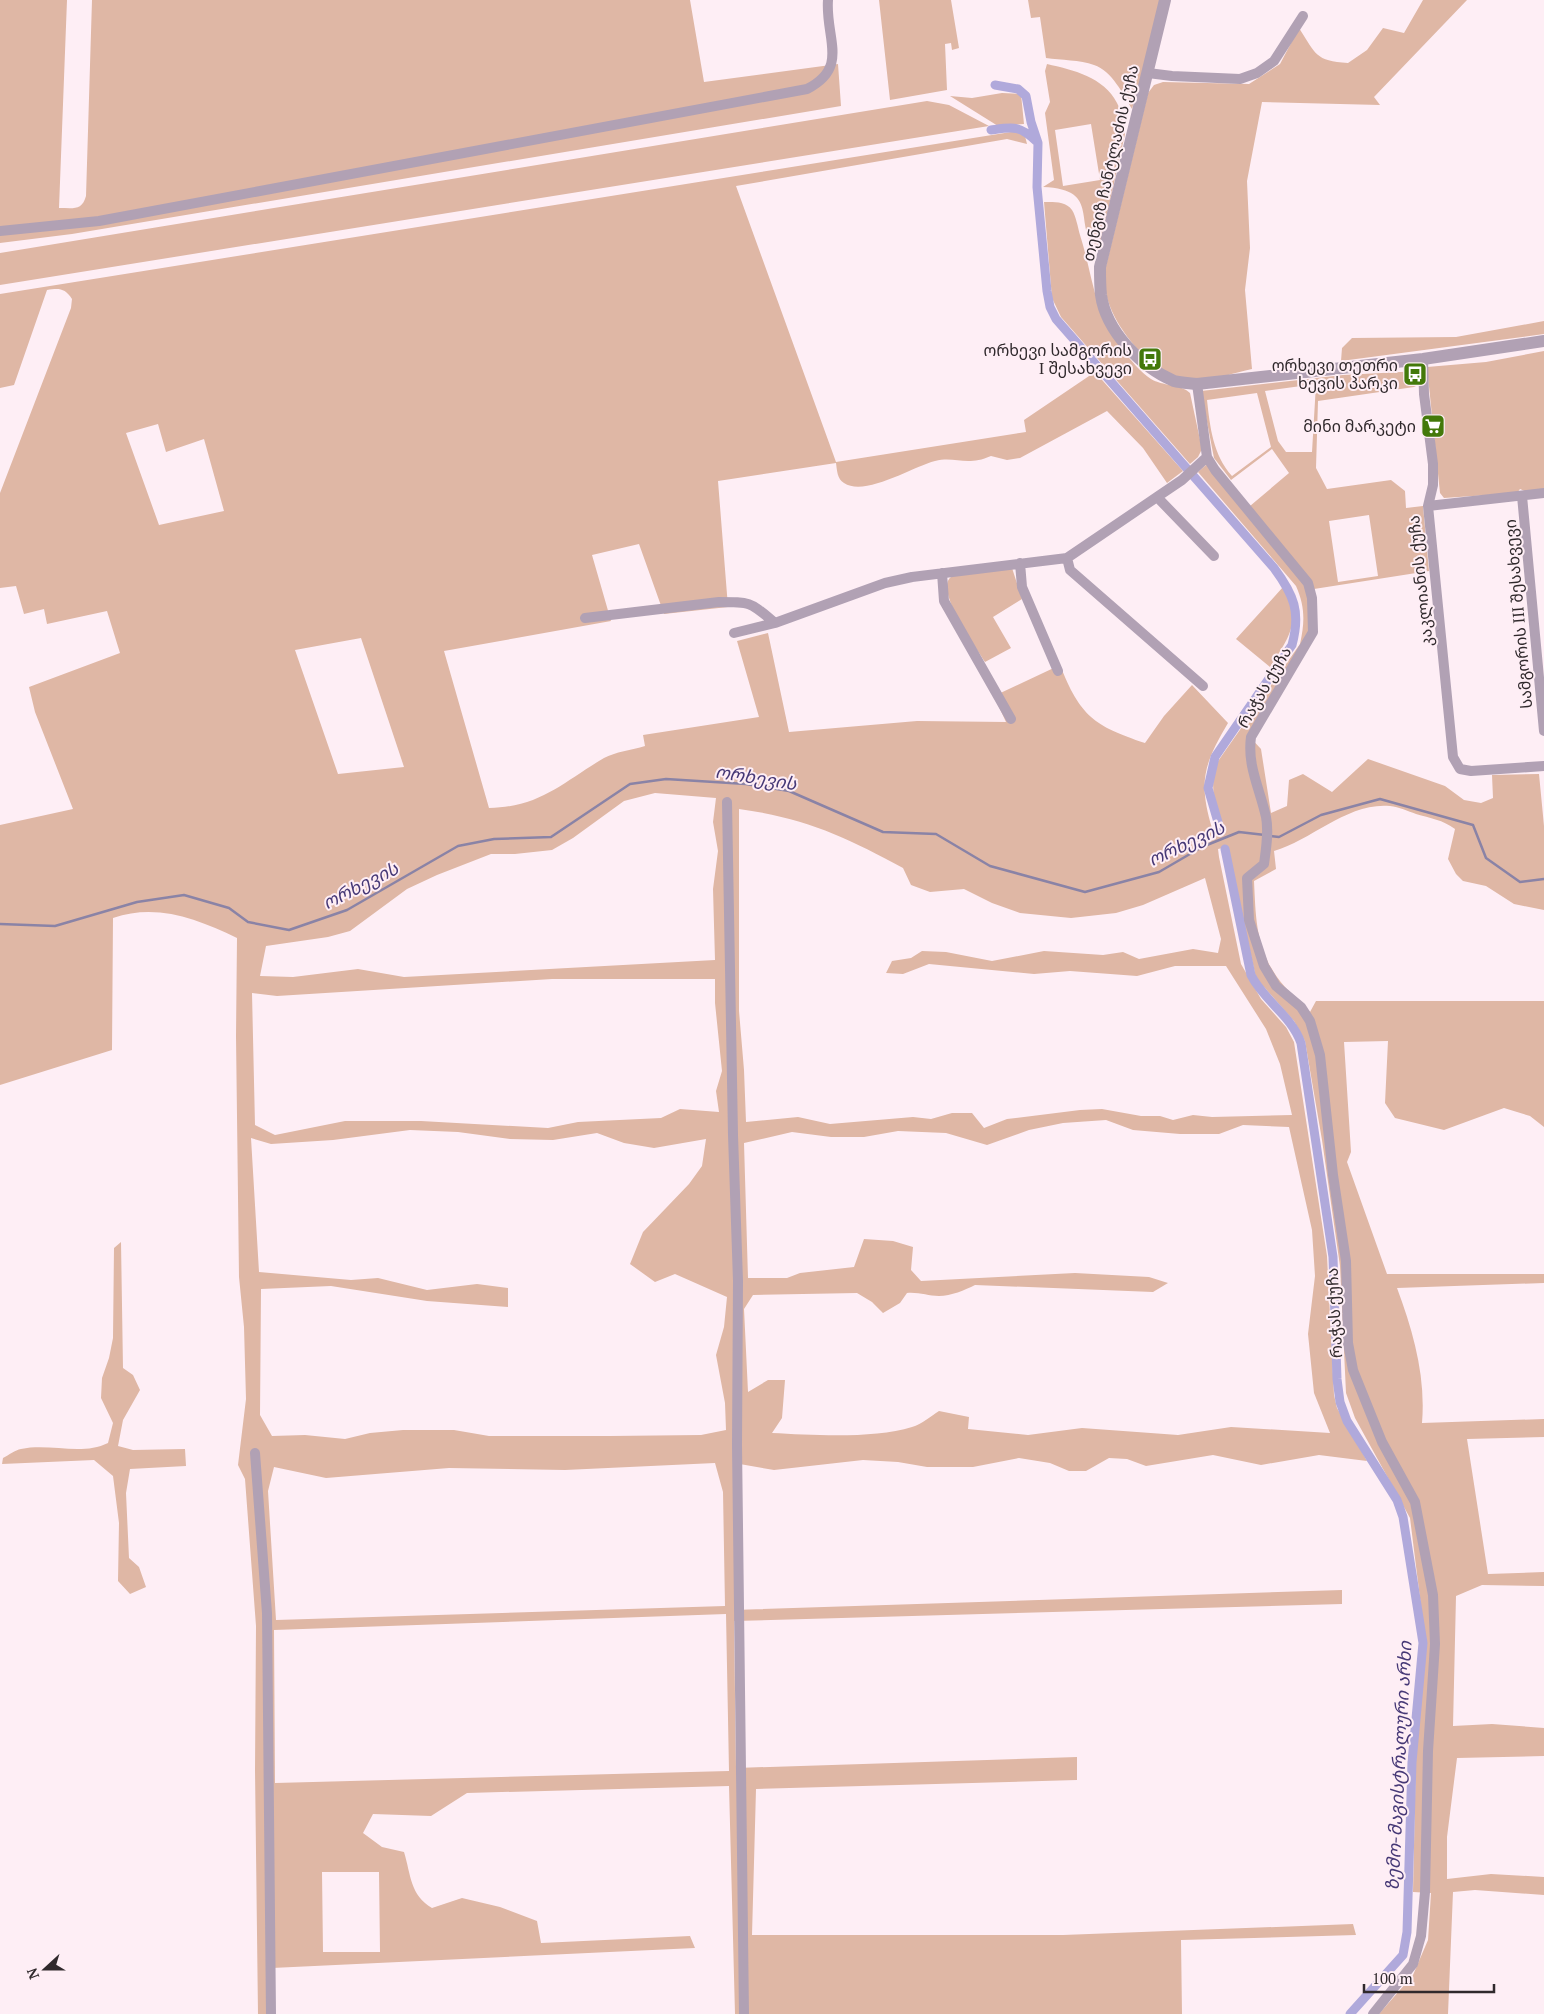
<svg xmlns="http://www.w3.org/2000/svg" width="1544" height="2014" font-family="'PT Serif','Noto Sans Georgian',serif">
  <style>
    .green { fill: #dfb7a5; fill-rule: evenodd }
    .lines { fill: none; stroke-linecap: round; stroke-linejoin: round }
    .stream { stroke: #8a83a6; stroke-width: 2.5 }
    .canal { stroke: #b0a9db; stroke-width: 9 }
    .minor { stroke: #b1a1b4; stroke-width: 10 }
    .tertiary { stroke: #b1a1b4; stroke-width: 12 }
    .labels { text-anchor: middle; dominant-baseline: central; stroke-width: 4; stroke-linejoin: round; paint-order: stroke }
    .street-label { font-size: 16px; fill: #30292c; stroke: #feeef5 }
    .poi-label { font-size: 16px; fill: #30292c; stroke: #feeef5; text-anchor: end }
    .water-label { font-size: 18px; font-style: italic; fill: #463876; stroke: #feeef5 }
  </style>
  <rect width="100%" height="100%" fill="#feeef5"/>
  <path class="green" d="M0,0H67L59,208C73,208 82,211 86,196L92,0H690L704,82L838,64L841,106L72,234L0,243Z
    M879,0H951L959,48L952,50L951,43L945,44L947,90L890,100Z
    M1028,0H1162L1132,109C1123,94 1112,71 1094,65C1080,60 1061,60 1046,58L1040,17L1031,18Z
    M1423,0H1467L1374,97L1380,105L1262,102L1247,181L1250,248L1245,290L1252,369C1235,372 1214,381 1197,381C1157,381 1113,329 1106,293C1104,286 1105,278 1105,270L1148,93L1154,85L1163,82L1249,84L1280,64L1299,28C1316,54 1315,61 1348,63L1367,50L1383,28L1404,33Z
    M1047,64C1073,70 1104,77 1117,103C1122,112 1123,124 1125,134L1099,251C1070,228 1104,189 1043,187L1054,180L1045,113L1050,102L1045,71ZM1091,124L1100,180L1063,186L1055,130Z
    M1002,93L1021,94L1024,124L998,126L950,96L972,98Z
    M927,101L949,105L989,126L0,285V253Z
    M1017,131L1025,136L1027,144L1007,139L736,186L836,462L1026,432L1024,420L1095,372L1183,471L1167,483L1143,448L1107,411L1020,458L1007,460L991,456C966,467 956,456 935,461C912,467 865,497 844,483C837,479 837,470 836,463L718,481L728,607L664,614L639,544L592,555L611,621L444,651L489,808C541,807 563,782 604,758C615,752 632,750 645,746L643,735L759,717L737,641L768,633L789,732L917,721L1006,722L994,696L1060,665C1080,716 1094,726 1145,743L1164,716L1192,685L1228,723C1204,764 1198,781 1212,828L1223,829C1216,804 1209,792 1216,764L1300,644C1305,622 1305,606 1296,586L1198,472L1206,465H1210L1305,584L1310,605L1308,633L1248,735L1261,749L1271,813L1287,806L1289,780L1303,774L1332,792L1368,759L1445,786L1464,800L1481,803L1493,798L1492,775L1539,774L1544,826V910L1514,904L1486,886L1463,881L1456,874L1448,859L1455,829C1443,820 1430,818 1416,814C1408,811 1399,807 1390,806C1348,802 1312,840 1274,851L1276,869L1254,881C1256,922 1256,954 1285,987C1293,996 1302,1003 1310,1012L1316,1001H1544V1127L1530,1116L1504,1108L1444,1130L1395,1118L1385,1103L1388,1041L1344,1042L1351,1152L1347,1162L1387,1274H1544V1283L1397,1288C1413,1331 1426,1376 1422,1423L1544,1419V1437L1467,1439L1488,1574L1544,1572V1586L1482,1585L1456,1596L1453,1726L1492,1724L1544,1728V1756L1457,1758L1447,1837V1879L1491,1874L1544,1877V1895L1475,1890L1453,1892L1448,2014H1379L1413,1975L1428,1940L1431,1893L1413,1892L1416,1753L1426,1646L1410,1518L1355,1418L1346,1393L1340,1266L1322,1140L1305,1041L1294,1021L1256,978L1227,847L1218,849L1219,857L1241,964L1261,999L1286,1027L1294,1042L1327,1256L1334,1395L1337,1408L1367,1461L1319,1455L1261,1465L1213,1455L1146,1466L1127,1459L1109,1458L1086,1471H1069L1050,1463L1019,1458L973,1467H927L898,1462L863,1460L774,1470L734,1463V1610L1342,1590V1604L734,1621L736,1768L1077,1757V1780L756,1789L752,1935H1063L1353,1924L1356,1935L1181,1940L1182,2014H735L729,1786L467,1793L431,1816L373,1814L363,1833L382,1847L404,1852C411,1875 410,1895 432,1908L462,1898L500,1907L537,1921L541,1943L690,1936L695,1948L272,1968L275,2014H258L255,1770L256,1626L245,1479L238,1465L246,1399L244,1327L239,1277L236,1036L237,938C197,919 157,903 113,918L112,1050L0,1085V825L73,809L35,712L29,687L120,653L107,611L47,624L44,609L24,614L16,586L0,588V493L71,308L72,299C65,288 59,288 47,290L14,385L0,388V294ZM158,424L166,452L204,439L224,511L159,525L126,433ZM361,638L404,767L338,774L295,650ZM655,793L716,798L713,822L718,851L713,889L715,960L404,977L358,969L293,977L260,976L266,946L328,937L350,931L407,889L437,875L491,854H515L552,850L573,838L624,801ZM739,809C805,818 846,837 903,868L911,885L930,892L964,889L992,903L1020,913L1071,918L1116,913L1143,905L1205,878L1221,939L1218,953L1193,949L1139,959L1123,952L1103,955L1044,951L992,961L946,952L922,951L911,958L892,961L886,973L903,974L929,964L1034,974L1070,971L1137,976L1175,966H1226L1266,1029L1280,1064L1292,1115L1212,1117L1193,1115L1173,1120L1160,1116H1141L1102,1109L1080,1110L1007,1119L984,1128L972,1113H952L931,1119L913,1117L830,1124L798,1117L746,1122L744,1070L739,1011ZM552,979H715V1003L722,1071L716,1091L719,1112L680,1109L661,1118L578,1122L548,1128L421,1121H345L275,1135L255,1125L252,993L277,996ZM1106,1120L1133,1130L1180,1134H1219L1243,1125L1289,1127L1312,1230L1315,1276L1308,1334L1314,1393L1330,1433L1231,1427L1178,1435L1082,1428L1028,1435L968,1429L969,1417L939,1411C931,1416 922,1424 912,1427C874,1439 813,1435 772,1433L782,1418L785,1380H768L748,1392L744,1309L753,1295L857,1293L872,1302L883,1313L900,1303L907,1293C919,1292 928,1296 939,1296C951,1296 965,1290 975,1285L1153,1292L1168,1283L1149,1277L1075,1273L921,1281L911,1270L913,1247L893,1241L864,1239L854,1267L800,1273L787,1278H748L744,1143L792,1132L831,1137H864L898,1131L946,1133L987,1145L1029,1130L1063,1123ZM410,1130L458,1132L510,1139L553,1140L597,1133L624,1143L654,1148L706,1139L702,1166L689,1184L643,1232L630,1264L655,1282L675,1274L727,1297L724,1327L716,1355L725,1403L726,1430L701,1435L610,1436H489L454,1430H403L370,1433L345,1439L305,1435L272,1436L260,1415L261,1289L331,1286L427,1301L508,1307V1288L477,1284L427,1290L378,1278L351,1280L259,1272L251,1138L271,1144L333,1140ZM715,1463L723,1492L725,1606L276,1620L268,1491L274,1467L326,1478L449,1468L565,1470ZM726,1614L729,1771L275,1783L274,1630ZM322,1872H379L380,1952H323Z
    M1044,202C1053,202 1066,201 1072,210C1076,216 1078,228 1080,235C1093,276 1094,314 1122,349C1129,358 1141,373 1151,379C1162,386 1181,384 1190,393L1202,449L1198,457L1190,464L1061,317L1052,298Z
    M1544,321V334L1341,361L1342,348L1352,338L1456,337Z
    M1544,351V490L1527,492L1520,489L1517,493L1444,498L1440,493L1427,367L1486,362Z
    M1420,371V384L1414,387L1318,401L1316,468L1327,489L1391,480L1405,491L1406,508L1423,506L1429,571L1314,589L1250,506L1289,473L1272,449L1231,480L1214,458L1201,391L1343,375ZM1316,384L1312,452H1286L1278,441L1265,391ZM1257,393L1271,447L1232,476C1213,455 1210,427 1207,400ZM1369,515L1378,576L1338,582L1329,521Z
    M1012,568L1022,599L993,617L1011,648L985,662C976,647 934,590 951,577C963,569 997,570 1012,568Z
    M1283,587C1302,623 1289,637 1270,667L1236,639Z
    M121,1242L123,1368L133,1375L140,1390L123,1420L118,1446L133,1450L185,1449L186,1466L130,1469L126,1493L129,1558L139,1567L146,1587L130,1594L118,1581L119,1523L113,1476L94,1460L2,1464L3,1458C9,1455 15,1450 21,1449C50,1443 82,1456 108,1443L113,1423L101,1398L102,1378L109,1358L113,1338L114,1248Z"/>
  <g class="lines">
    <path class="stream" d="M1270,836L1279,837L1321,815L1380,799L1473,825L1486,858L1520,882L1544,879
      M0,924L55,926L137,902L184,895L229,908L248,922L289,930L347,910L458,846L494,839L551,837L630,784L666,779L746,784L789,791L883,832L936,834L990,866L1085,892L1159,872L1202,847L1239,832L1265,835"/>
    <path class="canal" d="M995,85L1018,89L1026,96L1031,122L1038,143L1037,187L1047,291L1050,307L1056,319L1274,568C1294,595 1301,612 1292,645L1215,757L1208,788L1220,829
      M991,130C1013,127 1019,125 1036,141
      M1225,849L1251,975C1264,1001 1291,1015 1301,1043L1333,1257L1337,1379L1340,1402L1347,1421L1397,1500L1403,1517L1423,1643L1412,1762L1407,1932L1403,1955L1350,2014"/>
    <path class="minor" d="M1148,73L1172,76L1240,79L1257,73L1274,61L1303,16
      M0,231L99,221L807,89C850,67 825,38 828,0
      M1423,359L1424,394L1433,464V485L1428,506L1453,757L1460,769L1471,771L1544,766
      M1197,384L1207,457L1215,470L1308,583L1312,598L1313,632L1251,737C1247,766 1260,789 1266,817C1269,832 1266,849 1264,864L1247,878L1249,920L1264,966L1276,986L1301,1007L1310,1021L1320,1055L1333,1175L1346,1261L1348,1343L1353,1370L1382,1442L1415,1502L1433,1595L1435,1644L1428,1751L1425,1892L1421,1936L1413,1964L1373,2014
      M1522,496L1544,731
      M1157,497L1214,556
      M1428,506L1544,493
      M1067,558L1070,570L1203,686
      M1020,563L1022,587L1058,671
      M942,573L944,601L1011,719
      M585,618L719,602C752,602 750,602 775,623
      M734,633L775,623L885,583L912,577L1067,558L1182,480L1207,457
      M727,802L733,1135L738,1281L737,1445L744,2014
      M255,1453L267,1613L271,2014"/>
    <path class="tertiary" d="M1165,0L1100,267C1100,276 1100,286 1101,295C1106,331 1141,367 1174,381C1181,383 1189,383 1197,384L1423,359L1544,341"/>
  </g>
  <defs>
    <g id="bus-square" transform="scale(1.25)"><rect x="-9" y="-9" width="18" height="18" rx="4" fill="#43790a" stroke="#feeef5"/><path d="M-5-6H5V4H4V6H2V4H-2V6H-4V4H-5ZM-3.5-4V0h7V-4ZM-3.5 1.2v1.5H-2V1.2ZM2 1.2v1.5H3.5V1.2Z" fill="#fff"/></g>
    <g id="supermarket-square" transform="scale(1.25)"><rect x="-9" y="-9" width="18" height="18" rx="4" fill="#43790a" stroke="#feeef5"/><path d="M-6-5.5h2.5l.6 2H6L4.5 2H-2.5L-4.4-4H-6ZM-1.5 3.2a1.3 1.3 0 1 0 .1 0ZM3 3.2a1.3 1.3 0 1 0 .1 0Z" fill="#fff"/></g>
  </defs>
  <g fill-rule="evenodd">
    <use href="#bus-square" x="1150" y="359"/>
    <use href="#bus-square" x="1415" y="374"/>
    <use href="#supermarket-square" x="1433" y="426"/>
  </g>
  <g class="labels">
    <g class="street-label">
      <text transform="translate(1110 163) rotate(-77)">თენგიზ ჩანტლაძის ქუჩა</text>
      <text transform="translate(1420 581) rotate(-96)">კაკლიანის ქუჩა</text>
      <text transform="translate(1518 614) rotate(-95)">სამგორის III შესახვევი</text>
      <text transform="translate(1264 687) rotate(-60)">რაჭას ქუჩა</text>
      <text transform="translate(1334 1313) rotate(-93)">რაჭას ქუჩა</text>
    </g>
    <g class="poi-label">
      <text x="1132" y="350">ორხევი სამგორის<tspan x="1132" dy="18">I შესახვევი</tspan></text>
      <text x="1398" y="365">ორხევი თეთრი<tspan x="1398" dy="18">ხევის პარკი</tspan></text>
      <text x="1416" y="426">მინი მარკეტი</text>
    </g>
    <g class="water-label">
      <text transform="translate(756 777) rotate(9)">ორხევის</text>
      <text transform="translate(1186 843) rotate(-25)">ორხევის</text>
      <text transform="translate(360 885) rotate(-27)">ორხევის</text>
      <text transform="translate(1398 1766) rotate(-87)">ზემო-მაგისტრალური არხი</text>
    </g>
  </g>
  <g transform="translate(45 1969) rotate(249)" stroke="#feeef5" stroke-width="4" paint-order="stroke">
  <path d="M0-4L9 19L0 12L-9 19Z" fill="#30292c"/>
  <text y="-8" font-size="14" font-weight="bold" text-anchor="middle" fill="#30292c">N</text>
  </g>
  <path d="M1364 1984v8h130v-8" fill="none" stroke="#30292c" stroke-width="2.5"/>
  <text x="1372" y="1984" font-size="15" fill="#30292c" stroke="#feeef5" stroke-width="4" paint-order="stroke">100 m</text>
</svg>
